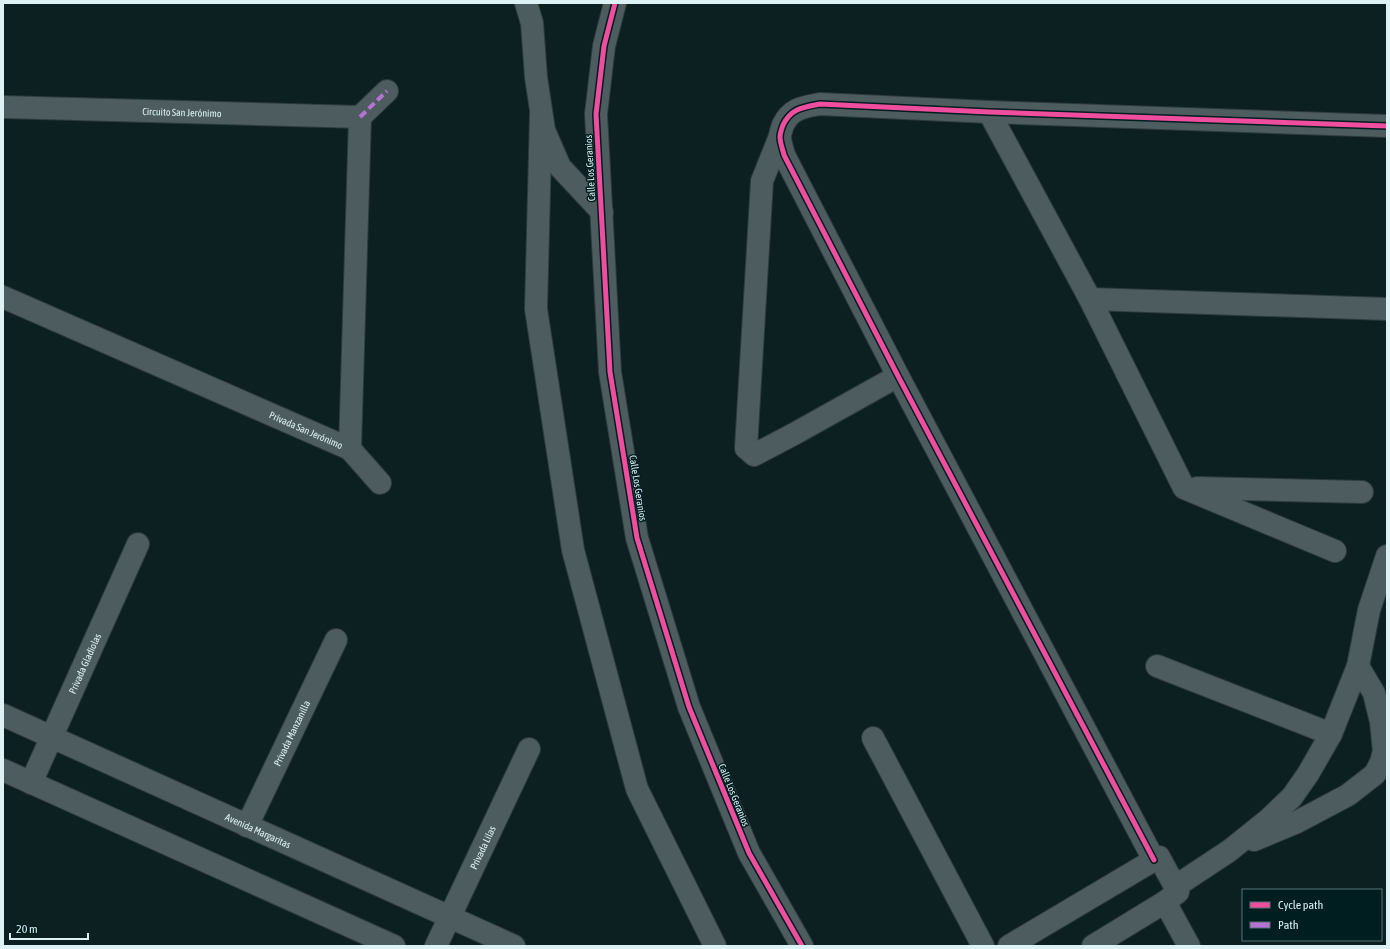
<svg xmlns="http://www.w3.org/2000/svg" width="1390" height="949" font-family="'Asap Condensed',sans-serif">
  <style>
    .lines { fill: none; stroke-linecap: round; stroke-linejoin: round }
    .minor-casing { stroke: #2e3b3d; stroke-width: 24 }
    .minor { stroke: #4d5c5e; stroke-width: 22 }
    .quiet { stroke: #b673d3; stroke-width: 4; stroke-dasharray: 8 4; stroke-linecap: butt }
    .cycleway-casing { stroke: #001d20; stroke-width: 8 }
    .cycleway { stroke: #ef4d9e; stroke-width: 5 }
    .labels { text-anchor: middle; dominant-baseline: central; stroke-width: 3; stroke-linejoin: round; paint-order: stroke }
    .street-label { font-size: 10px; fill: #dcf2f4; stroke: #001d20 }
  </style>
  <rect width="100%" height="100%" fill="#0c1f21"/>
  <g class="lines">
    <g class="minor-casing">
      <g id="minor">
        <path d="M526,3L532,23L536,77L544,130L560,167L602,212"/>
        <path d="M615,3L604,46L596,114L610,372L637,538L689,707L749,853L802,946"/>
        <path id="s1" d="M3,107L360,117"/>
        <path d="M989,112L1090,299L1184,488L1335,551"/>
        <path d="M541,114L536,309L573,550L637,789L715,946"/>
        <path d="M360,117L387,91"/>
        <path d="M780,136L762,181L746,448L754,455L794,434L898,376"/>
        <path id="s2" d="M3,297L350,449L360,117"/>
        <path d="M1090,299L1387,309"/>
        <path d="M350,449L380,483"/>
        <path d="M1197,488L1362,492"/>
        <path d="M1157,666L1331,734"/>
        <path id="s3" d="M3,715L514,946"/>
        <path d="M873,738L983,946"/>
        <path d="M3,770L394,946"/>
        <path id="s4" d="M31,783L138,544"/>
        <path id="s5" d="M247,826L336,640"/>
        <path d="M1254,840L1297,822L1348,795L1375,774L1381,762L1384,751L1381,722L1374,693L1358,666"/>
        <path d="M1154,860L898,376L784,155C783,150 780,143 780,137C780,133 782,128 783,125C791,108 804,107 820,104L989,112L1387,126"/>
        <path d="M1176,886L1229,851L1269,819L1292,797L1308,774L1331,734L1358,666L1369,610L1387,556"/>
        <path d="M1165,902L1189,946"/>
        <path id="s6" d="M436,946L529,749"/>
        <path d="M1009,946L1159,857L1178,892L1165,902L1093,946"/>
      </g>
    </g>
    <use href="#minor" class="minor"/>
    <path class="quiet" d="M360,117L387,91"/>
    <g class="cycleway-casing">
      <path id="cycleway" d="M615,3L604,46L596,114L610,372L637,538L689,707L749,853L802,946
        M1154,860L898,376L784,155C783,150 780,143 780,137C780,133 782,128 783,125C791,108 804,107 820,104L989,112L1387,126"/>
    </g>
    <use href="#cycleway" class="cycleway"/>
  </g>
  <g class="labels">
    <g class="street-label">
      <text stroke="none"><textPath href="#s1" startOffset="179">Circuito San Jerónimo</textPath></text>
      <text transform="translate(590 168) rotate(-93)">Calle Los Geranios</text>
      <text stroke="none"><textPath href="#s2" startOffset="331">Privada San Jerónimo</textPath></text>
      <text transform="translate(638 488) rotate(81)">Calle Los Geranios</text>
      <text stroke="none"><textPath href="#s4" startOffset="131">Privada Gladiolas</textPath></text>
      <text stroke="none"><textPath href="#s5" startOffset="103">Privada Manzanilla</textPath></text>
      <text transform="translate(734 795) rotate(68)">Calle Los Geranios</text>
      <text stroke="none"><textPath href="#s3" startOffset="280">Avenida Margaritas</textPath></text>
      <text stroke="none"><textPath href="#s6" startOffset="109">Privada Lilas</textPath></text>
    </g>
  </g>
  <rect width="1390" height="949" fill="none" stroke="#dcf2f4" stroke-width="8"/>
  <rect x="1242" y="889" width="140" height="52" fill="#001d20" stroke="#587275"/>
  <rect x="1250" y="902" width="20" height="6" fill="#ef4d9e" stroke="#587275"/>
  <text x="1278" y="909" font-size="12" fill="#dcf2f4">Cycle path</text>
  <rect x="1250" y="922" width="20" height="6" fill="#b673d3" stroke="#587275"/>
  <text x="1278" y="929" font-size="12" fill="#dcf2f4">Path</text>
  <path d="M10 933v6h78v-6" fill="none" stroke="#dcf2f4" stroke-width="2"/>
  <text x="16" y="933" font-size="12" fill="#dcf2f4" stroke="#001d20" stroke-width="3" paint-order="stroke">20 m</text>
</svg>
